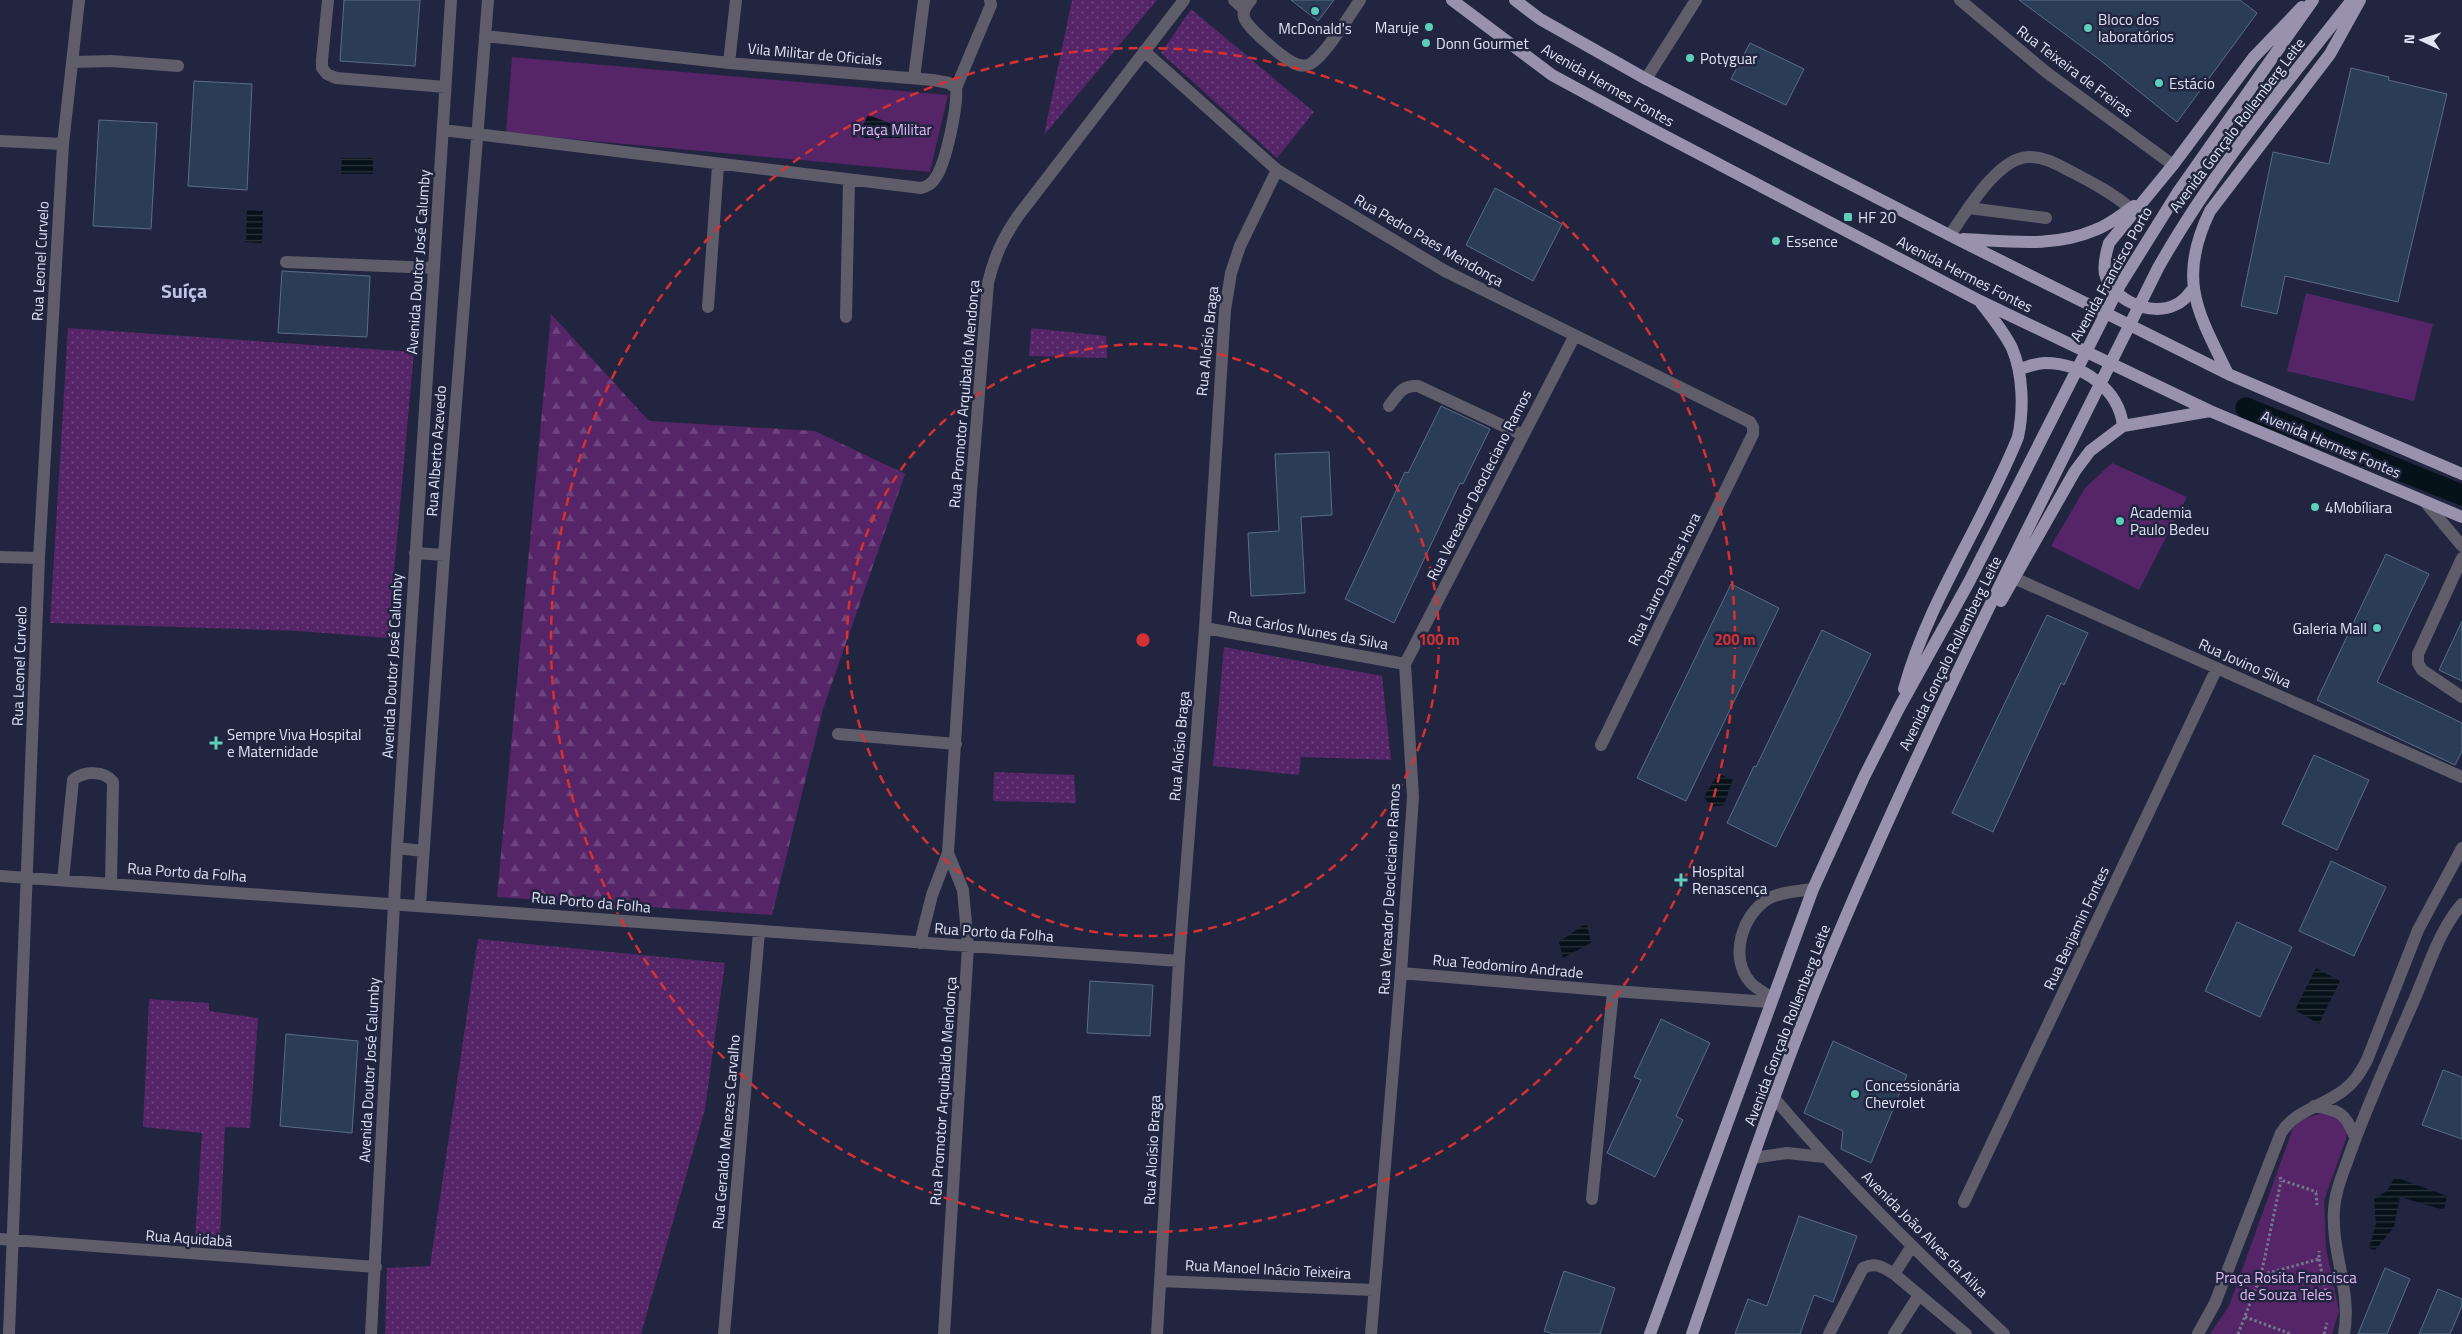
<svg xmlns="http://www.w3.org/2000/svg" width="2462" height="1334" font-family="'Titillium Web',sans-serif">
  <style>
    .grass { fill: url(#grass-dots) }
    .forest { fill: url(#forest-firs) }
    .park { fill: #552568 }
    .water { fill: url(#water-rules) }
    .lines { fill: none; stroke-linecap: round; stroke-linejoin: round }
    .canal { stroke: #06121a; stroke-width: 21 }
    .building { fill: #2b3d56; stroke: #596c88 }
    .path { stroke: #74788f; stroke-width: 3; stroke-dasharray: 2.5 2.5; stroke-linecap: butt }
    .minor { stroke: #605d6b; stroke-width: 12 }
    .major { stroke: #9992af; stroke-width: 12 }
    .ring { fill: none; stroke: #d63132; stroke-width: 2.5; stroke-dasharray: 9 6 }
    .poi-dot { fill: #5dceb9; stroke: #212540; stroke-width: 2 }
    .labels { text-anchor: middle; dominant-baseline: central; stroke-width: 5; stroke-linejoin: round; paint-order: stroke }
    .poi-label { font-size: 15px; fill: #dfe3f5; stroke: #212540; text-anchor: start }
    .street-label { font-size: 15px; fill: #dfe3f5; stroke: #212540 }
    .park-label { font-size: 15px; fill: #e3baf5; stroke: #212540 }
    .district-label { font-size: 20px; font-weight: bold; fill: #bec5e8; stroke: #212540 }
    .centre { fill: #d63132; stroke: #212540; stroke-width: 2.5 }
    .ring-label { font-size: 15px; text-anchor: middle; font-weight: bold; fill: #d63132; stroke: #212540; stroke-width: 5; stroke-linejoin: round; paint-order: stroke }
  </style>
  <defs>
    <pattern id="grass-dots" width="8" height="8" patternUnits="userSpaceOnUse" patternTransform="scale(1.25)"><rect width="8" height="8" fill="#552568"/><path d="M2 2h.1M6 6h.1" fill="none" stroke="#6d447e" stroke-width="1.8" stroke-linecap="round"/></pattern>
    <pattern id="forest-firs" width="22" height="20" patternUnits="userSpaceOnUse" patternTransform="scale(1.25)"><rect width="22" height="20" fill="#552568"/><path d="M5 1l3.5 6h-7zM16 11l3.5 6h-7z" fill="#6d447e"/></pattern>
    <pattern id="water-rules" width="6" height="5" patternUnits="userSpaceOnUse" patternTransform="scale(1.25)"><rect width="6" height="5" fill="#06121a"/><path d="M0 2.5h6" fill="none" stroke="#2a343c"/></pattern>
  </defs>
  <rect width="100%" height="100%" fill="#212540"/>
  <path class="grass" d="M1072,0H1157L1044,135Z
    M1191,9L1314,112L1277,158L1161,53Z
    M68,328L414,352L388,638L299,631L50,623Z
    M1031,328L1106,336L1107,358L1029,356Z
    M1224,647L1382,676L1391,760L1301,757L1299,775L1213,766Z
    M994,772L1074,775L1076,803L993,801Z
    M478,939L725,963L705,1109L641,1334H385L387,1268L430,1266Z
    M149,999L209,1003V1011L258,1018L250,1128L225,1127L220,1240L195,1238L202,1133L143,1127Z"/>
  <path class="forest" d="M551,314L649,421L815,431L905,474L823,709L772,915L497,897Z"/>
  <path class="park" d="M512,57L948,95L930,172L506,133Z
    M2306,293L2433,324L2414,401L2287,371Z
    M2112,463L2187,497L2139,590L2051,546L2085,488Z
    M2326,1112L2341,1117L2347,1128L2346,1139L2324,1201L2326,1248L2339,1311L2332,1334H2210L2229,1306L2293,1128L2303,1119Z"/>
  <path class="water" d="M868,115L903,128L902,138H864L863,125Z
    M342,158H373V174H341Z
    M247,210L263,211L262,243L246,242Z
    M1718,774L1733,779L1724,805L1711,807L1704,797Z
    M1587,925L1591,943L1563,958L1559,942L1582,926Z
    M2316,968L2340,981L2319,1024L2295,1010Z
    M2395,1177L2447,1196L2444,1210L2400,1197L2394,1227L2375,1250L2369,1248L2376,1224L2374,1199L2387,1191Z"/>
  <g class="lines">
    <path class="canal" d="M2246,408L2462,495"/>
  </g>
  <path class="building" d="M344,0H420L415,66L340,61Z
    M1291,0H1334L1318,21Z
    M2019,0H2240L2257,13L2177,122L2100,60Z
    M1750,43L1804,69L1786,105L1731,79Z
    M2351,68L2389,77L2388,80L2447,94L2398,302L2285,276L2277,314L2241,306L2273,152L2329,164Z
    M194,81L252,84L247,190L188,186Z
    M99,120L157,123L151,229L93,226Z
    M1495,188L1562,224L1533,281L1466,245Z
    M282,271L370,276L367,337L278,333Z
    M1441,406L1490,429L1463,484L1460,483L1394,623L1345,599L1405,472L1408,473Z
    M1329,452L1332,515L1301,517L1305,593L1251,596L1248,533L1279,531L1275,454Z
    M2386,554L2429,574L2377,682L2462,723V751L2455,765L2317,700Z
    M1731,584L1779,608L1686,801L1637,778Z
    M2047,615L2088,633L2064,685L2061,683L1993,832L1952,813Z
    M2462,621V681L2439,670Z
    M1822,630L1871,654L1776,847L1727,823L1754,766L1756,767Z
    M2314,755L2369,780L2337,850L2282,824Z
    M2331,861L2386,887L2354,956L2299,931Z
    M2237,922L2292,947L2260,1017L2205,991Z
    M1090,981L1153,985L1150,1036L1087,1033Z
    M1661,1019L1710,1043L1676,1116L1683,1120L1655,1177L1607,1153L1641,1080L1634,1077Z
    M286,1034L358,1041L352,1133L280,1126Z
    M1833,1041L1907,1075L1871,1163L1841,1149L1843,1131L1804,1113Z
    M2443,1070L2462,1077V1139L2422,1125Z
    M1799,1216L1857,1236L1833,1302L1814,1295L1800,1334H1735L1748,1299L1767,1306Z
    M2385,1268L2410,1279L2387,1334H2358Z
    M1564,1271L1615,1288L1600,1334H1553L1544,1331Z
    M2438,1289L2462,1299V1306L2450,1334H2419Z"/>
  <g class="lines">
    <path class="path" d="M2280,1177L2281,1180L2317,1192
      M2316,1193L2317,1205
      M2319,1259L2327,1298
      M2261,1275L2281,1181
      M2245,1317L2291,1334
      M2238,1334L2261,1275L2319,1259V1251
      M2324,1334L2327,1323"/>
    <path class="minor" d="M328,0L322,60V68L327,74L336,78L445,87
      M1234,0L1244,9
      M1251,0C1247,5 1242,10 1244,17C1246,27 1282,57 1292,62C1297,65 1304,67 1310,64C1324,57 1350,15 1360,0
      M1960,0L2046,72L2173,165
      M1144,51L1277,170L1445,271L1750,422L1753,427V434L1601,745
      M72,62L111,61L178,66
      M729,63L736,0
      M914,78L924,0
      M1646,79L1696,0
      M956,88L991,5L990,0
      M443,130L921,188C928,186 932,184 936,177C946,162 958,106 956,88L949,83L933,80L729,63L485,36
      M0,141L63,144
      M1969,208L2046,218
      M1950,235C1966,212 1998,157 2029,157C2045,157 2058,165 2072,172C2093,183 2112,193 2130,208
      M286,262L434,268
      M708,307L718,165
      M846,317L849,181
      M1389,406C1398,394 1402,385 1418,386L1523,435
      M2426,503L2462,546
      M415,553L444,555
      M0,557L39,558
      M2462,558L2418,654V663L2422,670L2462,697
      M2014,578L2462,777
      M1205,628L1405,664
      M838,734L956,744
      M397,848L423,851
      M0,876L1179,961
      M63,880L73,780C84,771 104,770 113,782L111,883
      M420,905L444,555L488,0
      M920,943L932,895L948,853L971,492L988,283C994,257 1003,238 1018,216L1184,0
      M1401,973L1613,991L1770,1002
      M1772,998C1765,993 1755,988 1750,982C1729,957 1742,915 1768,899C1779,892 1800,891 1813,889
      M1775,1099C1846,1183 1924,1259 2004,1334
      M2314,1106C2340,1110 2345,1113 2355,1137
      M1753,1158L1787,1153L1824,1157
      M1592,1199L1613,991
      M1964,1202L2217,668
      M0,1239L376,1267
      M1912,1246L1894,1274L1966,1334
      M1160,1281L1373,1290
      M9,1334L39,558L63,144L79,0
      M371,1334L397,848L451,0
      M724,1334L759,932
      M944,1334L968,946L963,890L948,853
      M1157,1334L1179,961L1205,628L1225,310L1231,273L1240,246L1277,170
      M1371,1334L1401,973L1413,797L1405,664L1574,337
      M1829,1334L1863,1268C1876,1262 1883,1267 1894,1274
      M1894,1334L1919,1295
      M2198,1334L2215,1303L2281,1133C2295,1110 2324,1106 2344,1090C2355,1082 2361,1072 2367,1060L2418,930L2462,848
      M2344,1334C2352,1292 2331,1252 2334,1210C2335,1192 2342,1176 2348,1159C2366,1107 2390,1056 2412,1005C2427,972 2438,931 2462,904"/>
    <path class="major" d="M1452,0L1552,75L1646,126L1980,301L2210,411L2462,517
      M1515,0L1540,19L1646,79L1957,239L2228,374L2462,474
      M1963,239C2007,241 2054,248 2095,230C2109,225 2122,214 2134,206
      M2192,290C2187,296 2183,302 2175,305C2151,317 2112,300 2105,274C2103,264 2106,253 2109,243L2173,165L2253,58L2302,7
      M2019,369C2027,367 2037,363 2045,363C2082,363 2119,389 2123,426
      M2228,374C2197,311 2177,279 2210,211L2330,54L2360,0
      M2001,601L2075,471L2090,451L2123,426L2210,411
      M1904,689C1928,601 1984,522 2018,437C2024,409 2023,374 2012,348C2004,332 1992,317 1981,303
      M1650,1334L1813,889L1864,777L1899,708L1969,582L2120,285L2178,192L2313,0
      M1692,1334C1734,1213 1774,1090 1823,971C1922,731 2043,500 2158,268C2212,172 2284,86 2352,0"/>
  </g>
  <g class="ring">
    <circle cx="1143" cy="640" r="296"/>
    <circle cx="1143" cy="640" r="592"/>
  </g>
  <g class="poi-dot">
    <circle cx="1315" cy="11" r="5"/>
    <circle cx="1429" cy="27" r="5"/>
    <circle cx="2088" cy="28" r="5"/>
    <circle cx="1426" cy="43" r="5"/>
    <circle cx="1690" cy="58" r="5"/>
    <circle cx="2159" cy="83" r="5"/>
    <rect x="1843" y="212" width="10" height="10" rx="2.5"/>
    <circle cx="1776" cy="241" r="5"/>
    <circle cx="2315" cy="507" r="5"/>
    <circle cx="2120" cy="521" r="5"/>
    <circle cx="2377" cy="628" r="5"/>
    <path d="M213.5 735.5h5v5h5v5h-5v5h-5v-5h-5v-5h5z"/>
    <path d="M1678.5 872.5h5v5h5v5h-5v5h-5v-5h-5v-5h5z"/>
    <circle cx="1855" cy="1094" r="5"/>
  </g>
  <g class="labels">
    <g class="poi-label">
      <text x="2098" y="19">Bloco dos<tspan x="2098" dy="17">laboratórios</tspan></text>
      <text x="1419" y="27" text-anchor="end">Maruje</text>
      <text x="1315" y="28" text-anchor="middle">McDonald's</text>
      <text x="1436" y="43">Donn Gourmet</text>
      <text x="1700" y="58">Potyguar</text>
      <text x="2169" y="83">Estácio</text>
      <text x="1858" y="217">HF 20</text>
      <text x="1786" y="241">Essence</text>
      <text x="2325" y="507">4Mobíliara</text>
      <text x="2130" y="512">Academia<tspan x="2130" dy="17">Paulo Bedeu</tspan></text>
      <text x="2367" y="628" text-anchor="end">Galeria Mall</text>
      <text x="227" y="734">Sempre Viva Hospital<tspan x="227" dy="17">e Maternidade</tspan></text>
      <text x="1692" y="871">Hospital<tspan x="1692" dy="17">Renascença</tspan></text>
      <text x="1865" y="1085">Concessionária<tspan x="1865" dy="17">Chevrolet</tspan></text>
    </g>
    <g class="street-label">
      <text transform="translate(815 54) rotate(5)">Vila Militar de Oficials</text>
      <text transform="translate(2075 71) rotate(37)">Rua Teixeira de Freiras</text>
      <text transform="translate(1608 85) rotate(30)">Avenida Hermes Fontes</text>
      <text transform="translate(2237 125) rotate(-53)">Avenida Gonçalo Rollemberg Leite</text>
      <text transform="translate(1429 240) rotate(30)">Rua Pedro Paes Mendonça</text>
      <text transform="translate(40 261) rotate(-87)">Rua Leonel Curvelo</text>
      <text transform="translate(418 262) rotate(-86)">Avenida Doutor José Calumby</text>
      <text transform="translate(1965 274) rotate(27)">Avenida Hermes Fontes</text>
      <text transform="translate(2111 274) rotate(-61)">Avenida Francisco Porto</text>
      <text transform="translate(1207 341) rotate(-84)">Rua Aloísio Braga</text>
      <text transform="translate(964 394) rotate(-85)">Rua Promotor Arquibaldo Mendonça</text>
      <text transform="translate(2331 444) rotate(23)">Avenida Hermes Fontes</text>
      <text transform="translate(436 451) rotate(-86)">Rua Alberto Azevedo</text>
      <text transform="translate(1479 485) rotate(-63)">Rua Vereador Deocleciano Ramos</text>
      <text transform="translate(1664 579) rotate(-64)">Rua Lauro Dantas Hora</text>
      <text transform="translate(1308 630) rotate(10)">Rua Carlos Nunes da Silva</text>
      <text transform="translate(1950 653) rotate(-64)">Avenida Gonçalo Rollemberg Leite</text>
      <text transform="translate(2245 663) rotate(24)">Rua Jovino Silva</text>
      <text transform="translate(19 666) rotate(-88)">Rua Leonel Curvelo</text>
      <text transform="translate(392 666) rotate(-87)">Avenida Doutor José Calumby</text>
      <text transform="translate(1179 746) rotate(-85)">Rua Aloísio Braga</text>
      <text transform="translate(187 872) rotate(4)">Rua Porto da Folha</text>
      <text transform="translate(1389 889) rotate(-87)">Rua Vereador Deocleciano Ramos</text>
      <text transform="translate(591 902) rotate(5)">Rua Porto da Folha</text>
      <text transform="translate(2076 928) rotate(-65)">Rua Benjamin Fontes</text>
      <text transform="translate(994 932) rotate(4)">Rua Porto da Folha</text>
      <text transform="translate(1508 966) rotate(5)">Rua Teodomiro Andrade</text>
      <text transform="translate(1787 1025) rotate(-69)">Avenida Gonçalo Rollemberg Leite</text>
      <text transform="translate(369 1070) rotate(-87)">Avenida Doutor José Calumby</text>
      <text transform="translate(943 1091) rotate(-86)">Rua Promotor Arquibaldo Mendonça</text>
      <text transform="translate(726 1132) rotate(-85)">Rua Geraldo Menezes Carvalho</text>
      <text transform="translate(1152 1150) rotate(-87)">Rua Aloísio Braga</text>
      <text transform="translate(1925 1234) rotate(45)">Avenida João Alves da Ailva</text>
      <text transform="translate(189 1238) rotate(4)">Rua Aquidabã</text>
      <text transform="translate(1268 1269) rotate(3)">Rua Manoel Inácio Teixeira</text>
    </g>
    <g class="park-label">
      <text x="892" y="129">Praça Militar</text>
      <text x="2286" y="1277">Praça Rosita Francisca<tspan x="2286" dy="17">de Souza Teles</tspan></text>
    </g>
    <g class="district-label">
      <text x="184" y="290">Suíça</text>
    </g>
  </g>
  <circle cx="1143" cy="640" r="8" class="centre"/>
  <g class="ring-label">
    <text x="1439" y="645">100 m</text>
    <text x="1735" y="645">200 m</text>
  </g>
  <g transform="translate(2422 40) rotate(274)" stroke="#212540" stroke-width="4" paint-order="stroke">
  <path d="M0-4L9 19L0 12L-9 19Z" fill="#dfe3f5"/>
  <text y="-8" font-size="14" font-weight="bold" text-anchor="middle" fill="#dfe3f5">N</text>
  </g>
</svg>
